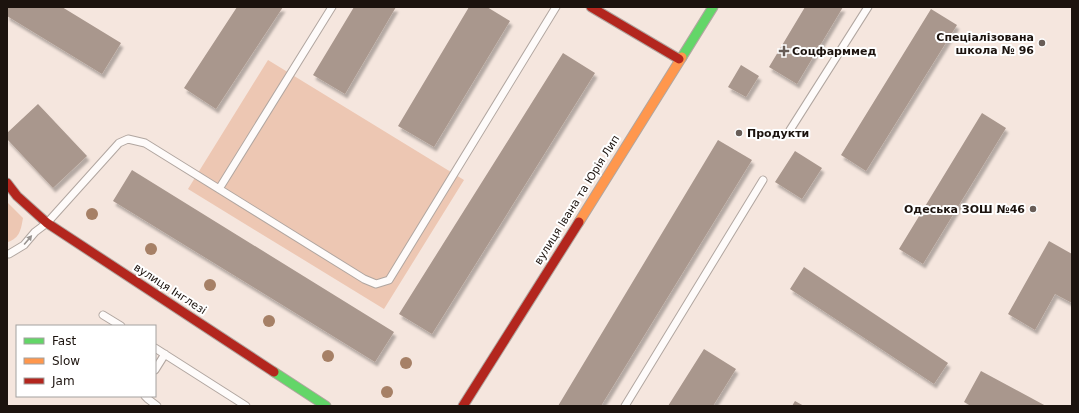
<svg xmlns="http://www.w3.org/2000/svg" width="1079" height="413" font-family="'DejaVu Sans',sans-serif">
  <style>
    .green { fill: #edc7b3 }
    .building { fill: #a9978d; filter: url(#shadow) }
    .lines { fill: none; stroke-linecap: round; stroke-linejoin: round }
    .lane-casing { stroke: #b1a6a0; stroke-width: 9 }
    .fast-casing { stroke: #b1a6a0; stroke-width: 11 }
    .slow-casing { stroke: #b1a6a0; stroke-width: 11 }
    .jam-casing { stroke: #b1a6a0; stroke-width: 11 }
    .lane { stroke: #fefbfa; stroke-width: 7 }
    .fast { stroke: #63d668; stroke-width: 9 }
    .slow { stroke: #ff974d; stroke-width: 9 }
    .jam { stroke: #b3261e; stroke-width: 9 }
    .tree { fill: #a68066 }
    .oneway { fill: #989390 }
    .poi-dot { fill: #685d57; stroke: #fff; stroke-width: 1.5 }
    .labels { text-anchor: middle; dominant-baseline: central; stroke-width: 4; stroke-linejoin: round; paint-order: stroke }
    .poi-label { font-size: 11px; font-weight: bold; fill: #1c130e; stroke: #fff; text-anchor: end }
    .street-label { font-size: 11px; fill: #1c130e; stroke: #fff }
  </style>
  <defs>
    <filter id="shadow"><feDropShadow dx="2.5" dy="4.5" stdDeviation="1" flood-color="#0004"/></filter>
  </defs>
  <rect width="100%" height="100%" fill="#f5e6de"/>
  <path class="green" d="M268,60L464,180L384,309L188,189Z
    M7,202L23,218C21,229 20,238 8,242H7Z"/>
  <path class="building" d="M7,7H62L121,43L102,74L7,16Z
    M237,7H283L216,109L184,88Z
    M354,7H396L345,94L313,75Z
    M469,7H487L510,21L434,147L398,126Z
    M805,7H843L797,84L769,67Z
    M931,9L957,25L866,171L841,155Z
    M563,53L595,73L432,334L399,314Z
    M741,65L759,76L746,97L728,87Z
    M38,104L87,156L53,188L7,139V133Z
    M982,113L1006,128L923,264L899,249Z
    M718,140L752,160L601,406H558Z
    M795,151L822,168L802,199L775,182Z
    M132,170L394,332L375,362L113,201Z
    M1049,241L1072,254V303L1055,294L1035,330L1008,314Z
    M804,267L948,363L934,384L790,289Z
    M704,349L736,369L713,406H668Z
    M981,371L1046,406H971L964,402Z
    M795,401L804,406H792Z"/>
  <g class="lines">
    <g class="lane-casing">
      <path id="lane" d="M790,130L868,7
        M219,189L332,7
        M7,254H9L24,245L35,232L47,223L119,143L128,139L145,143L364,279L376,284L389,280L556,7
        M103,315L121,326
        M155,348L246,406
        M155,370L165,354
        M145,396L148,399L157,406
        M625,406L763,180"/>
    </g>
    <g class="fast-casing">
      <path id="fast" d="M682,57L713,7
        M274,372L326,406"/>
    </g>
    <g class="slow-casing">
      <path id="slow" d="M579,222L682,57"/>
    </g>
    <g class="jam-casing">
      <path id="jam" d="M591,7L679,59
        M7,183L17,196L47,223L274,372
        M463,406L579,222"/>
    </g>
    <use href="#lane" class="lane"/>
    <use href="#fast" class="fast"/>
    <use href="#slow" class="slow"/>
    <use href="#jam" class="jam"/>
  </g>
  <g class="tree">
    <circle cx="92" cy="214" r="6"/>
    <circle cx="151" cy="249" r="6"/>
    <circle cx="210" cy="285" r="6"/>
    <circle cx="269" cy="321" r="6"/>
    <circle cx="328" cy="356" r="6"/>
    <circle cx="406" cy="363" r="6"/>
    <circle cx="387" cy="392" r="6"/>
  </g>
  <defs><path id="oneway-solid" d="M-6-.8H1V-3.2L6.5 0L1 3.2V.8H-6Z"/></defs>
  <use class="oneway" href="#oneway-solid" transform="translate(28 240) rotate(-50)"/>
  <g class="poi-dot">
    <circle cx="1042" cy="43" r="4"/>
    <path d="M782 45h4v4h4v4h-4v4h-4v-4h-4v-4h4z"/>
    <circle cx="739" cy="133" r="4"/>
    <circle cx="1033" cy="209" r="4"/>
  </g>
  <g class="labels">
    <g class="poi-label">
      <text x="1034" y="37">Спеціалізована<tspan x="1034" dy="13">школа № 96</tspan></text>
      <text x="792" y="51" text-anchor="start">Соцфарммед</text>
      <text x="747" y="133" text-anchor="start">Продукти</text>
      <text x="1025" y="209">Одеська ЗОШ №46</text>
    </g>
    <g class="street-label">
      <text transform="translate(577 200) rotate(-58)">вулиця Івана та Юрія Лип</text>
      <text transform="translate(170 289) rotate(33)">вулиця Інглезі</text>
    </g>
  </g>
  <rect width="1079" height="413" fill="none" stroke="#1c130e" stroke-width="16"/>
  <rect x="16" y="325" width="140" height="72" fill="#ffffff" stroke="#a4a19f"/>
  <rect x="24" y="338" width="20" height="6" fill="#63d668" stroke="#a4a19f"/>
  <text x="52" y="345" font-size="12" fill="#1c130e">Fast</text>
  <rect x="24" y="358" width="20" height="6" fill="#ff974d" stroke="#a4a19f"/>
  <text x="52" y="365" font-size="12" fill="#1c130e">Slow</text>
  <rect x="24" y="378" width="20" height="6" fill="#b3261e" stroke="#a4a19f"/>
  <text x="52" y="385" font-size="12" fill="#1c130e">Jam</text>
</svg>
